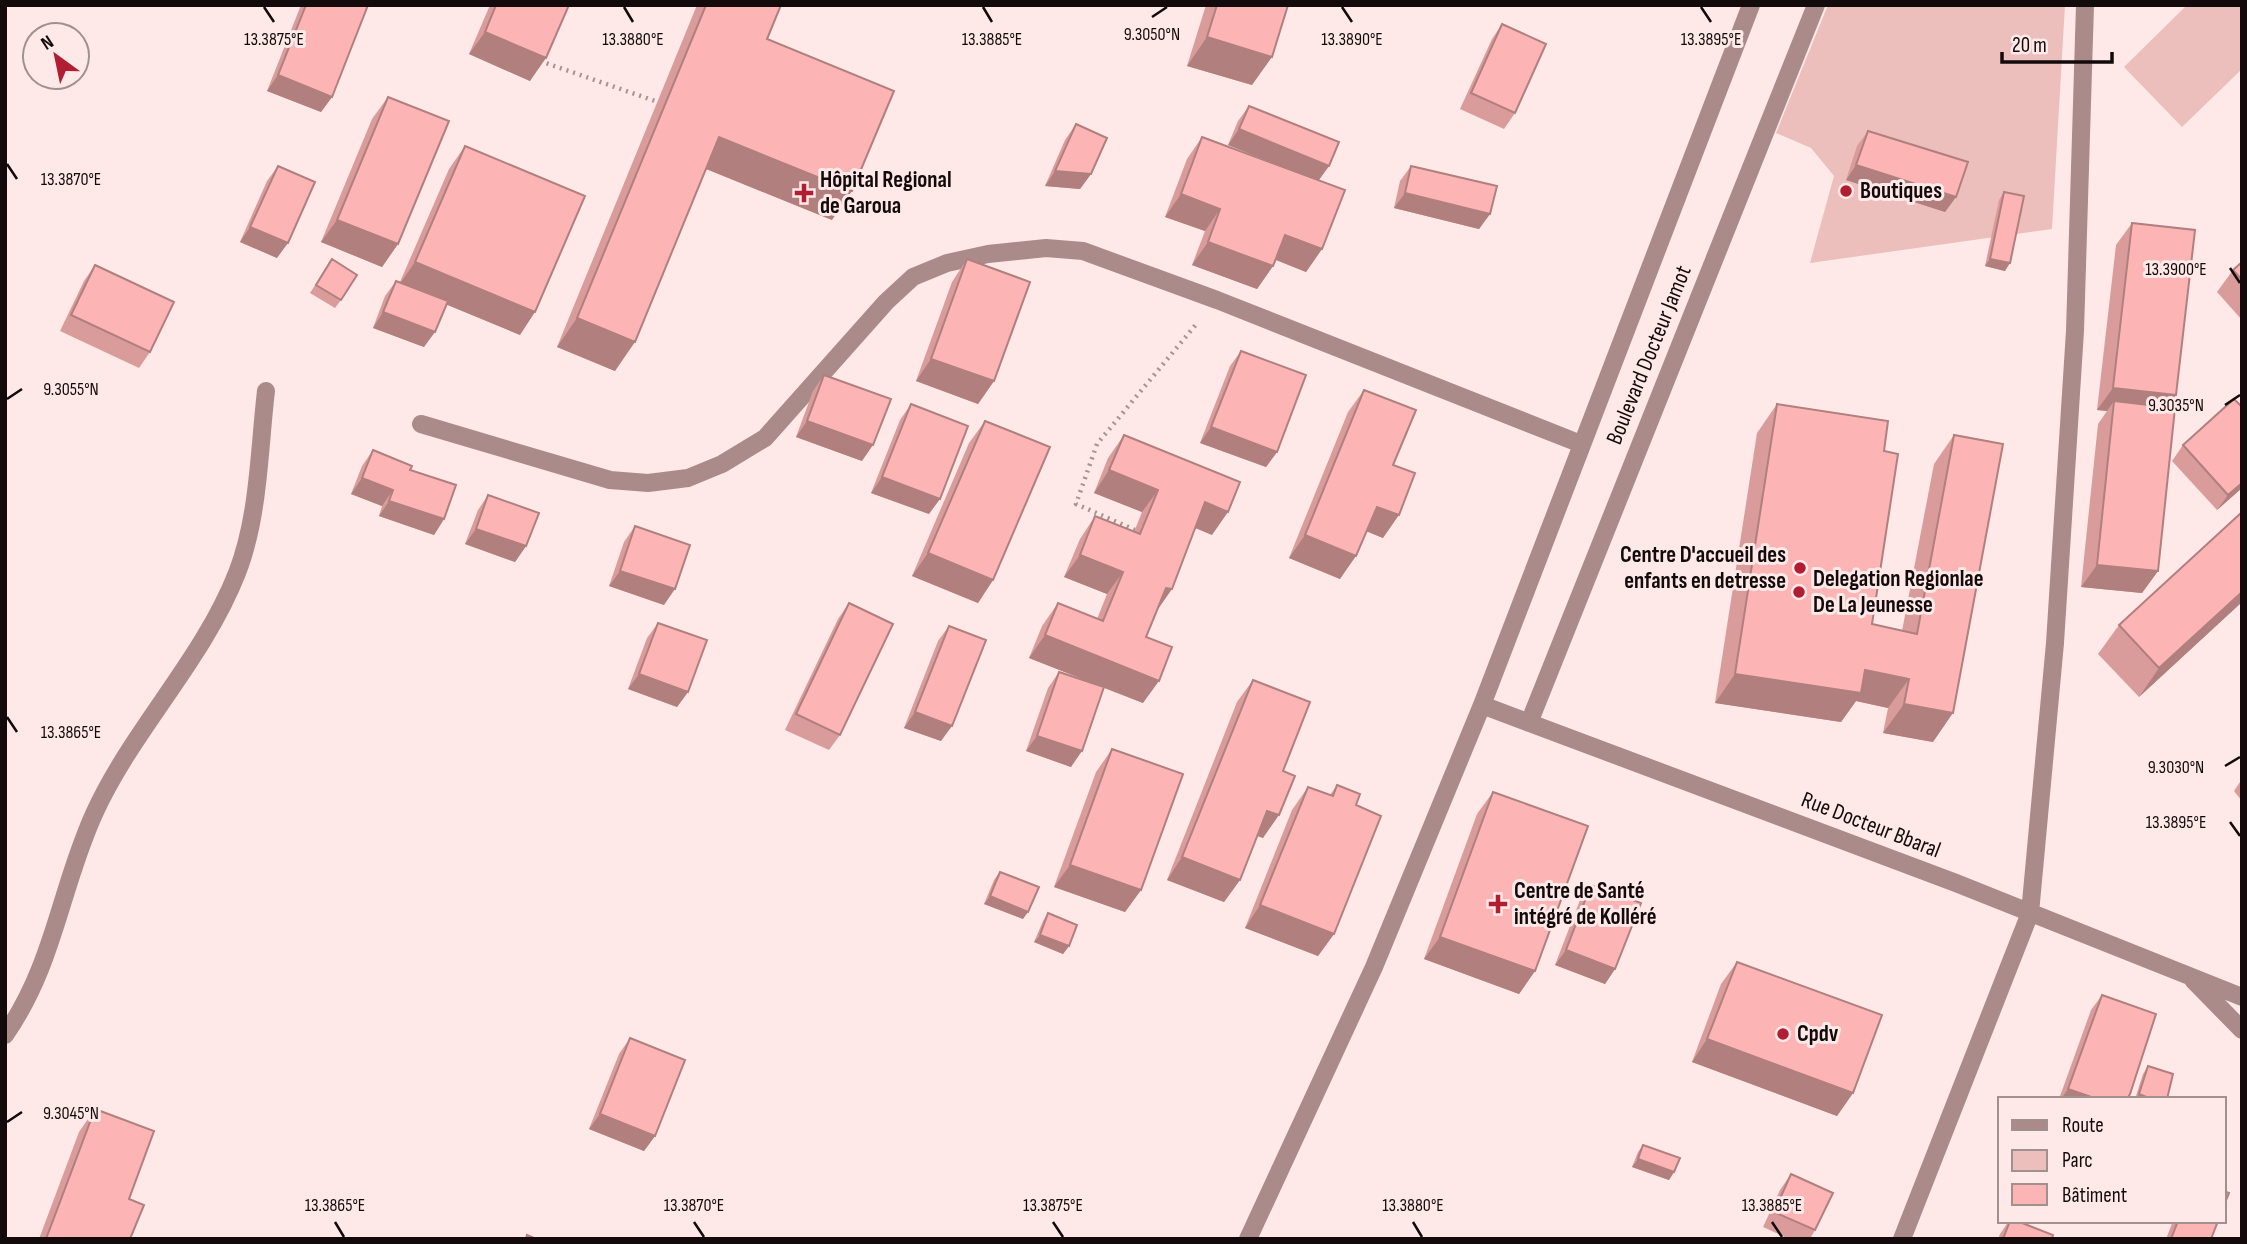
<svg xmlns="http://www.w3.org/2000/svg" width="2247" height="1244" font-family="'Sofia Sans Condensed',sans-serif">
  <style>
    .green { fill: #ecbebc }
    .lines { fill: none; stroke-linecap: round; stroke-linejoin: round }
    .path { stroke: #a49493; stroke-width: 4.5; stroke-dasharray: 2 5; stroke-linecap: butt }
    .service { stroke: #aa8b8a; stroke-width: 18 }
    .minor { stroke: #aa8b8a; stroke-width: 18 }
    .wall { fill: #d99c9b }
    .shaded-wall { fill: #b07f7e }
    .building { fill: #fcb5b4; stroke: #b07f7e; stroke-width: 2 }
    .ticks { fill: none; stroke: #130b0b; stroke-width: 2.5 }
    .poi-dot { fill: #b11e33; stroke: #fee9e8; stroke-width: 2.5 }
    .labels { text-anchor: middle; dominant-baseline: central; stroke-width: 6; stroke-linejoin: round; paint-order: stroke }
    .poi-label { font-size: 23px; font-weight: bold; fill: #130b0b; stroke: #fee9e8; text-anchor: start }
    .street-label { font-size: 23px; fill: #130b0b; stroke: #fee9e8 }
    .ticks-label { font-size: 18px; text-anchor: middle; fill: #130b0b; stroke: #fee9e8; stroke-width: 6; stroke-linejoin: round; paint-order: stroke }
  </style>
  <rect width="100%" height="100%" fill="#fee9e8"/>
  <path class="green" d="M1828,5H2065L2052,229L1810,263L1834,176L1811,148L1776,133Z
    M2187,5H2242V69L2182,127L2124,67Z"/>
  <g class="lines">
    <path class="path" d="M540,61L658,102
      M1135,530L1076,504L1097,444L1198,322"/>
    <path class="service" d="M421,424L610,480L648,483L688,478L722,464L765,438L886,302L913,277L947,263L988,254L1046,248L1083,251L1217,300L1581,444"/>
    <path class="minor" d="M1482,705L1956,883L2242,997
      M1529,723L1816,5
      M2193,980L2242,1030
      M5,1035C54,965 60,889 94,814C132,730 203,660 237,573C259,517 259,450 266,391
      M1248,1239L1374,967L1482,705L1751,5
      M1902,1239L2030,913L2055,643L2075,331L2085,5"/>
  </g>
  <path class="wall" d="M301,5H368L332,97L321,112L267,91Z
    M490,5H569L530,81L469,54Z
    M697,5H781L767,39L832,220L706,169L615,371L557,347Z
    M1206,5H1288L1252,85L1187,66Z
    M1502,24L1515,113L1504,129L1460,109L1492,39Z
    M388,97L398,244L382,267L321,242L372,119Z
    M1249,106L1329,166L1319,180L1322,249L1306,272L1276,260L1273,266L1257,289L1192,265L1205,231L1165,217L1187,159L1202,137L1267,161L1228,145L1238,121Z
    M1076,124L1091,174L1080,189L1045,186L1065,140Z
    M1868,131L1956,197L1945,212L1846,180L1857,146Z
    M465,146L520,335L446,304L424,347L373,328L385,296L396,281L400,282L449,169Z
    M278,166L277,258L240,242L267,181Z
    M1411,166L1490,214L1479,229L1394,208L1400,181Z
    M2004,192L2005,271L1985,266L1999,200Z
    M2132,223L2176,395L2168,407L2158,571L2142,593L2081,587L2098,424L2107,411L2097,410L2116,245Z
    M332,259L341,300L335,308L310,293Z
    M967,259L994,381L978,404L916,381L952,282Z
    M2242,262V320L2217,292L2233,270Z
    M95,265L150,352L139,368L60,331L84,281Z
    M1241,351L1277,452L1266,467L1200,443L1230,366Z
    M824,375L862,461L796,437L813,391Z
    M1364,390L1393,465L1383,538L1366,531L1340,579L1289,558L1348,412Z
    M911,404L929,514L871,493L900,420Z
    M1777,404L1872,624L1902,631L1934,464L1954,435L1933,742L1883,733L1888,708L1856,701L1841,722L1715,703L1757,433Z
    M2242,407V488L2217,510L2172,461L2183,445Z
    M985,421L993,580L978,603L912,576L969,443Z
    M1124,435L1212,535L1195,528L1157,609L1146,637L1143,703L1104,688L1071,767L1026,751L1048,688L1059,672L1098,685L1029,658L1042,626L1058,603L1097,619L1107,594L1064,577L1080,539L1095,516L1134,532L1142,512L1094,493L1108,458Z
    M373,450L410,470L444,519L434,535L379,516L382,506L351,494L362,466Z
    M488,495L526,546L515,562L465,544L478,510Z
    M635,526L664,605L609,586L624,542Z
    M2242,602L2139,697L2098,654L2119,625Z
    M849,603L840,735L829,750L785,730L838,619Z
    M658,623L688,692L677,707L628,689L647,638Z
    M949,626L941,741L904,728L938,641Z
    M1253,680L1283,771L1263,838L1257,836L1240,880L1224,902L1167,880L1237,702Z
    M1112,749L1141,890L1125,912L1054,887L1096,772Z
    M2242,779V801L2234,791Z
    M1337,785L1356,805L1334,934L1318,956L1245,928L1292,810L1308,787L1330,795Z
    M1493,792L1535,971L1519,994L1424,959L1477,814Z
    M1000,872L1023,919L984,904L994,880Z
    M1591,885L1615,969L1605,984L1555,965L1580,900Z
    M1048,913L1069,946L1063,954L1034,942L1043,921Z
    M1737,962L1853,1093L1837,1116L1692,1062L1721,984Z
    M2102,995L2127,1099H2059L2091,1010Z
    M630,1038L655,1136L644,1151L589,1129L619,1054Z
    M2148,1066L2167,1099H2135L2143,1074Z
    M95,1109L129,1199L130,1239H39L79,1132Z
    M1643,1145L1674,1172L1669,1180L1632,1167L1638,1152Z
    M1791,1174L1815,1230L1810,1239H1789L1763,1227L1780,1190Z
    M2009,1221H2017L2052,1239H1998L2000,1234Z
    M2173,1221H2218L2211,1239H2166Z"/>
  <path class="shaded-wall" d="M485,32L546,58L530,81L469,54Z
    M1207,37L1272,57L1252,85L1187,66Z
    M278,75L332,97L321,112L267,91Z
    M1239,129L1329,166L1318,181L1228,145Z
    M719,137L852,191L832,220L699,166Z
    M1856,165L1956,197L1945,212L1846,180Z
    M1055,171L1091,174L1080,189L1045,186Z
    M1405,193L1490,214L1479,229L1394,208Z
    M1181,194L1220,209L1205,231L1165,217Z
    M337,220L398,244L382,267L321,242Z
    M250,227L288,243L277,258L240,242Z
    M1285,235L1322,249L1306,272L1269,257Z
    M1208,242L1273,266L1257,289L1192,265Z
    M1990,259L2010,263L2005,271L1985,266Z
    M415,262L535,312L520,335L399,285Z
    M383,312L435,332L424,347L373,328Z
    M577,318L635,342L615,371L557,347Z
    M931,359L994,381L978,404L916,381Z
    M2113,388L2176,395L2160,417L2114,401L2107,411L2097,410Z
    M807,421L873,445L862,461L796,437Z
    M1211,427L1277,452L1266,467L1200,443Z
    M1109,470L1158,490L1142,512L1094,493Z
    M882,477L940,499L929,514L871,493Z
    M362,478L393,490L382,506L351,494Z
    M2242,483V488L2217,510L2228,495Z
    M389,501L444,519L434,535L379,516Z
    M1205,502L1228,512L1212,535L1189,525Z
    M1377,507L1399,515L1383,538L1361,529Z
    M476,529L526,546L515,562L465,544Z
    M1305,535L1356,556L1340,579L1289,558Z
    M928,553L993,580L978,603L912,576Z
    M1080,555L1123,572L1107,594L1064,577Z
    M2097,565L2158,571L2142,593L2081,587Z
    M620,571L675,589L664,605L609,586Z
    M1166,588L1172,589L1156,612Z
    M2242,592V602L2139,697L2159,668Z
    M1045,635L1159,681L1143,703L1029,658Z
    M1865,670L1909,679L1888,708L1856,701L1841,722L1715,703L1735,674Z
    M639,674L688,692L677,707L628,689Z
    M1904,704L1953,713L1933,742L1883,733Z
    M915,712L952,726L941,741L904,728Z
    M1037,736L1082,751L1071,767L1026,751Z
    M1267,811L1279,815L1263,838L1251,833Z
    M1182,857L1240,880L1224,902L1167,880Z
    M1070,865L1141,890L1125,912L1054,887Z
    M990,896L1028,912L1023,919L984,904Z
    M1260,905L1334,934L1318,956L1245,928Z
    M1040,935L1069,946L1063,954L1034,942Z
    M1440,937L1535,971L1519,994L1424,959Z
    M1566,950L1615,969L1605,984L1555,965Z
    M1707,1039L1853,1093L1837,1116L1692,1062Z
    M2068,1089L2097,1099H2061Z
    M2139,1094L2151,1099H2136Z
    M600,1114L655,1136L644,1151L589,1129Z
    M1638,1159L1674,1172L1669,1180L1632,1167Z"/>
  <path class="building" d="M306,5H368L332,97L278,75Z
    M496,5H569L546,58L485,32Z
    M706,5H781L767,39L894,91L852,191L719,137L635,342L577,318Z
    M1217,5H1288L1272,57L1207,37Z
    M1502,24L1546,44L1515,113L1471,93Z
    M388,97L449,121L398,244L337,220Z
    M1249,106L1339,142L1329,166L1239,129Z
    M1076,124L1107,138L1091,174L1055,171Z
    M1868,131L1968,162L1956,197L1856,165Z
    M1202,137L1345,190L1322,249L1285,235L1273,266L1208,242L1220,209L1181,194Z
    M465,146L585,196L535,312L415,262Z
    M278,166L315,182L288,243L250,227Z
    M1411,166L1497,186L1490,214L1405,193Z
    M2004,192L2024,196L2010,263L1990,259Z
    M2132,223L2195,230L2176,395L2113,388Z
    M332,259L357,275L341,300L316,285Z
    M967,259L1030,282L994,381L931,359Z
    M2242,262V280L2233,270Z
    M95,265L174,302L150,352L71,315Z
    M396,281L448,301L435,332L383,312Z
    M1241,351L1306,375L1277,452L1211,427Z
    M824,375L891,399L873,445L807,421Z
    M1364,390L1416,410L1393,465L1415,473L1399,515L1377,507L1356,556L1305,535Z
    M2234,399L2242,407V483L2228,495L2183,445Z
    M2114,401L2175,408L2158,571L2097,565Z
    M911,404L968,426L940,499L882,477Z
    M1777,404L1888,421L1884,451L1898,454L1872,624L1917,634L1954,435L2003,444L1953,713L1904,704L1909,679L1865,670L1861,693L1735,674Z
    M985,421L1050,447L993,580L928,553Z
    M1124,435L1240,482L1228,512L1205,502L1172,589L1166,588L1146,637L1172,647L1159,681L1045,635L1058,603L1103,621L1123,572L1080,555L1095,516L1140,534L1158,490L1109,470Z
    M373,450L412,466L410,470L456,485L444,519L389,501L393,490L362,478Z
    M488,495L539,513L526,546L476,529Z
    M2242,512V592L2159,668L2119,625Z
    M635,526L690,545L675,589L620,571Z
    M849,603L893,624L840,735L796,714Z
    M658,623L707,640L688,692L639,674Z
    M949,626L986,640L952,726L915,712Z
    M1059,672L1104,687L1082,751L1037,736Z
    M1253,680L1310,702L1283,771L1295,776L1279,815L1267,811L1240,880L1182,857Z
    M1112,749L1183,774L1141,890L1070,865Z
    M1337,785L1360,794L1356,805L1381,816L1334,934L1260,905L1308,787L1333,796Z
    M1493,792L1588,826L1535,971L1440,937Z
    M1000,872L1039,887L1028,912L990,896Z
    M1591,885L1641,903L1615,969L1566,950Z
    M1048,913L1077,925L1069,946L1040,935Z
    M1737,962L1882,1015L1853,1093L1707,1039Z
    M2102,995L2156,1014L2130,1094L2127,1099H2097L2068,1089Z
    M630,1038L685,1060L655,1136L600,1114Z
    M2148,1066L2173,1074L2167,1099H2151L2139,1094Z
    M95,1109L154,1131L129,1199L144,1205L130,1239H46Z
    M1643,1145L1680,1158L1674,1172L1638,1159Z
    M1791,1174L1833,1193L1815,1230L1774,1212Z
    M2224,1191L2229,1193L2224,1205Z
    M2010,1221H2017L2053,1235L2052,1239H2003Z
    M2178,1221H2218L2211,1239H2171Z
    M527,1235L536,1239H526Z"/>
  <path class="ticks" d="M264,7L274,22M624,7L633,22M983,7L992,22M1342,7L1352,22M1701,7L1711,22M1152,17L1167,7M7,164L17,179M2230,268L2240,283M7,399L22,389M2225,405L2240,395M7,717L17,732M2225,766L2240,757M2230,822L2240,836M7,1122L22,1112M335,1222L344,1237M694,1222L704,1237M1053,1222L1063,1237M1413,1222L1422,1237M1772,1222L1782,1237"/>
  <g class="poi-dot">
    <circle cx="1846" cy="191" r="7"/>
    <path d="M800.5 182.5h7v7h7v7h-7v7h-7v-7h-7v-7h7z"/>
    <circle cx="1800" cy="568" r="7"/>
    <circle cx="1799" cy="592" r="7"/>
    <path d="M1494.5 893.5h7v7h7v7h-7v7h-7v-7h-7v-7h7z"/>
    <circle cx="1783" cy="1034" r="7"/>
  </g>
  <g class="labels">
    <g class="poi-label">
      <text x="820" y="180">Hôpital Regional<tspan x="820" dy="26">de Garoua</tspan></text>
      <text x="1860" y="191">Boutiques</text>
      <text x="1786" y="555" text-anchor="end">Centre D'accueil des<tspan x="1786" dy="26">enfants en detresse</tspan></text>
      <text x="1813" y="579">Delegation Regionlae<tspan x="1813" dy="26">De La Jeunesse</tspan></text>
      <text x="1514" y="891">Centre de Santé<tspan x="1514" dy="26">intégré de Kolléré</tspan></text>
      <text x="1797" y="1034">Cpdv</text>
    </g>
    <g class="street-label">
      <text transform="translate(1649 355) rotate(-68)">Boulevard Docteur Jamot</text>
      <text transform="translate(1871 825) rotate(21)">Rue Docteur Bbaral</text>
    </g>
  </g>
  <g class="ticks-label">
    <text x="1152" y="40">9.3050°N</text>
    <text x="274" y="45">13.3875°E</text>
    <text x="633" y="45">13.3880°E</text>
    <text x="992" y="45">13.3885°E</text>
    <text x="1352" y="45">13.3890°E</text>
    <text x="1711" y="45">13.3895°E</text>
    <text x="71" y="185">13.3870°E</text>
    <text x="2176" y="275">13.3900°E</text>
    <text x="71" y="395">9.3055°N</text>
    <text x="2176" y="411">9.3035°N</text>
    <text x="71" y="738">13.3865°E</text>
    <text x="2176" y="773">9.3030°N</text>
    <text x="2176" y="828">13.3895°E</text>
    <text x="71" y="1119">9.3045°N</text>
    <text x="335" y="1211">13.3865°E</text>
    <text x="694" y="1211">13.3870°E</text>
    <text x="1053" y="1211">13.3875°E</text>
    <text x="1413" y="1211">13.3880°E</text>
    <text x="1772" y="1211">13.3885°E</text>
  </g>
  <rect width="2247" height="1244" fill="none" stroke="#130b0b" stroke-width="14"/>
  <rect x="1998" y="1097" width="228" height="126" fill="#fee9e8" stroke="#a09090" stroke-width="2"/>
  <rect x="2012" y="1120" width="35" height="10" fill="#aa8b8a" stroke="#a09090" stroke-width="2"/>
  <text x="2062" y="1132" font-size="21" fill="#130b0b">Route</text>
  <rect x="2012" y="1150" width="35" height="21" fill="#ecbebc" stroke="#a09090" stroke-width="2"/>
  <text x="2062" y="1167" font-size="21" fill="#130b0b">Parc</text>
  <rect x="2012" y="1184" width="35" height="21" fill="#fcb5b4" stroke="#a09090" stroke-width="2"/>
  <text x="2062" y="1202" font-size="21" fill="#130b0b">Bâtiment</text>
  <g transform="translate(56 56) rotate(327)"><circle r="33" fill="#fee9e8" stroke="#a09090" stroke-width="2"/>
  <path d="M0-5L12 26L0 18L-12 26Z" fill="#b11e33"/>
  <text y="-10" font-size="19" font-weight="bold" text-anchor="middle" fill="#130b0b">N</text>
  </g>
  <path d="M2002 52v10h110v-10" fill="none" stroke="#130b0b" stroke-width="3.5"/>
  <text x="2012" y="52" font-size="21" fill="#130b0b" stroke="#fee9e8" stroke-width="5" paint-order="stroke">20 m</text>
</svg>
